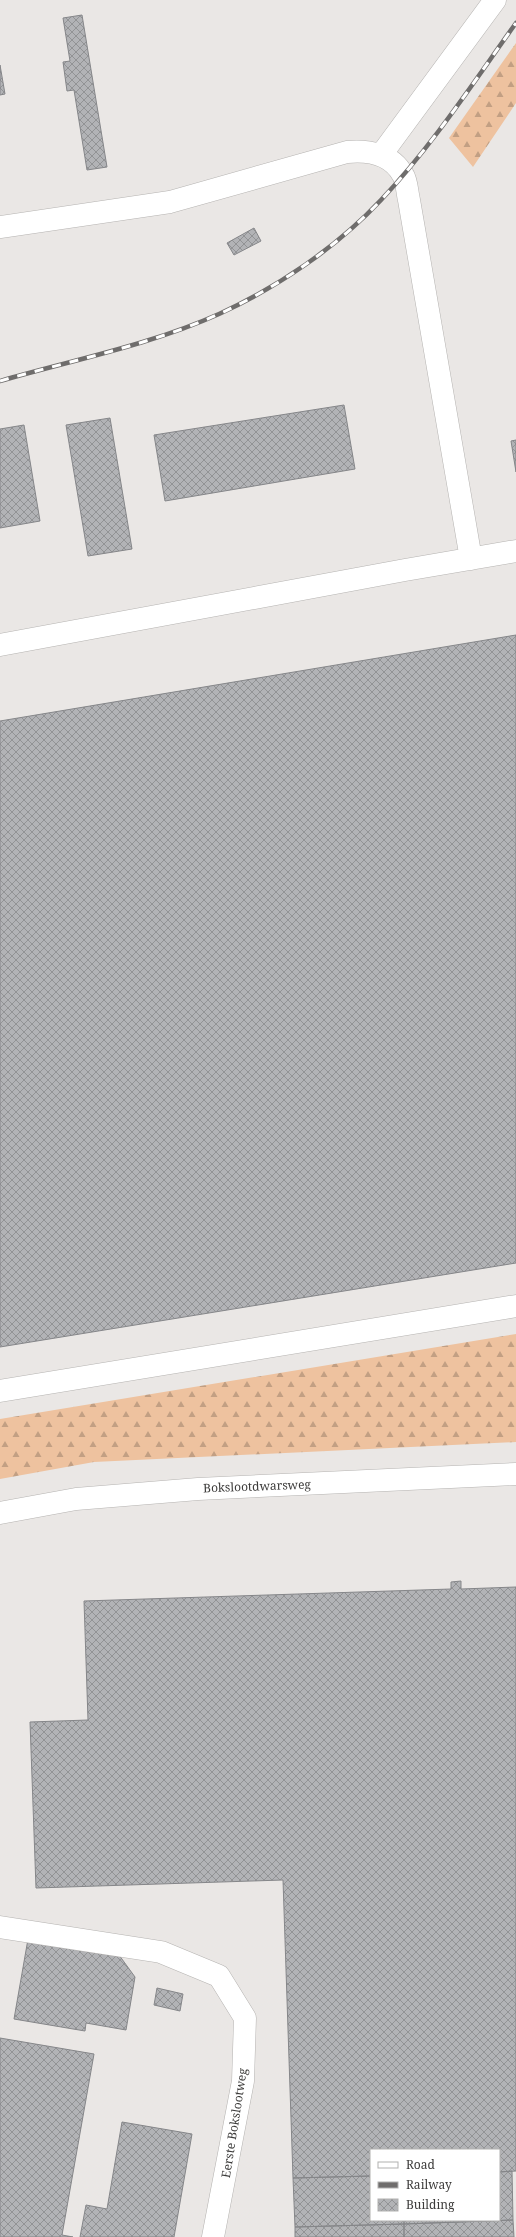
<svg xmlns="http://www.w3.org/2000/svg" width="516" height="2237" font-family="'Noto Serif',serif">
  <style>
    .forest { fill: url(#forest-firs) }
    .building { fill: url(#building-cross-hatch); stroke: #858689 }
    .lines { fill: none; stroke-linecap: round; stroke-linejoin: round }
    .minor-casing { stroke: #b5b3b1; stroke-width: 23 }
    .minor { stroke: #fff; stroke-width: 22 }
    .rail-casing { stroke: #6f6d6c; stroke-width: 4.5 }
    .rail { stroke: #fff; stroke-width: 3; stroke-dasharray: 9; stroke-linecap: butt }
    .labels { text-anchor: middle; dominant-baseline: central; stroke-width: 3; stroke-linejoin: round; paint-order: stroke }
    .street-label { font-size: 12px; fill: #3c3b3a; stroke: #fff }
  </style>
  <defs>
    <pattern id="forest-firs" width="22" height="20" patternUnits="userSpaceOnUse"><rect width="22" height="20" fill="#eec29f"/><path d="M5 1l3.5 6h-7zM16 11l3.5 6h-7z" fill="#c29f83"/></pattern>
    <pattern id="building-cross-hatch" width="8" height="8" patternUnits="userSpaceOnUse"><rect width="8" height="8" fill="#b2b3b6"/><path d="M0 0l8 8M0 8l8-8" fill="none" stroke="#929395"/></pattern>
  </defs>
  <rect width="100%" height="100%" fill="#eae7e5"/>
  <path class="forest" d="M516,43V103L473,167L449,138Z
    M516,1334V1442L94,1462L0,1479V1419Z"/>
  <path class="building" d="M82,15L107,167L87,170L74,90L67,91L63,62L70,61L63,18Z
    M0,65L5,94L0,95Z
    M254,228L261,241L234,255L227,243Z
    M344,405L355,469L165,501L154,435Z
    M110,418L132,549L88,556L66,425Z
    M24,425L40,521L0,528V429Z
    M516,440V472L511,441Z
    M516,635V1263L0,1347V721Z
    M461,1581V1589L516,1587V2171L499,2172V2150H371V2176L293,2178L283,1880L36,1888L30,1722L88,1720L84,1601L451,1589V1582Z
    M28,1939L119,1955L135,1977L126,2030L86,2023L85,2031L14,2019Z
    M157,1988L183,1994L180,2011L154,2005Z
    M0,2038L94,2054L62,2235L73,2237H0Z
    M122,2122L192,2134L174,2237H80L86,2205L107,2209Z
    M512,2171L513,2220L404,2224V2220H499V2172Z
    M371,2176V2220H404V2224L295,2227L293,2178Z
    M513,2220L514,2237H404V2224Z
    M404,2224V2237H295V2227Z"/>
  <g class="lines">
    <g class="minor-casing">
      <path id="minor" d="M381,155L495,0
        M0,227L170,202L347,152C368,150 392,154 403,175C407,181 407,192 409,200L471,559
        M0,645L405,570L516,551
        M0,1391L516,1306
        M0,1513L76,1499L198,1489L516,1474
        M0,1927L161,1952L219,1976L245,2018L243,2081L213,2237"/>
    </g>
    <use href="#minor" class="minor"/>
    <g class="rail-casing">
      <path id="rail" d="M0,381C73,360 150,345 219,314C278,287 337,247 381,200C432,146 473,83 516,23"/>
    </g>
    <use href="#rail" class="rail"/>
  </g>
  <g class="labels">
    <g class="street-label">
      <text transform="translate(257 1486) rotate(-2)">Bokslootdwarsweg</text>
      <text transform="translate(234 2123) rotate(-81)">Eerste Bokslootweg</text>
    </g>
  </g>
  <rect x="370" y="2149" width="130" height="72" fill="#ffffff" stroke="#b1b1b0"/>
  <rect x="378" y="2162" width="20" height="6" fill="#ffffff" stroke="#b1b1b0"/>
  <text x="406" y="2169" font-size="12" fill="#3c3b3a">Road</text>
  <rect x="378" y="2182" width="20" height="6" fill="#6f6d6c" stroke="#b1b1b0"/>
  <text x="406" y="2189" font-size="12" fill="#3c3b3a">Railway</text>
  <rect x="378" y="2199" width="20" height="12" fill="url(#building-cross-hatch)" stroke="#b1b1b0"/>
  <text x="406" y="2209" font-size="12" fill="#3c3b3a">Building</text>
</svg>
